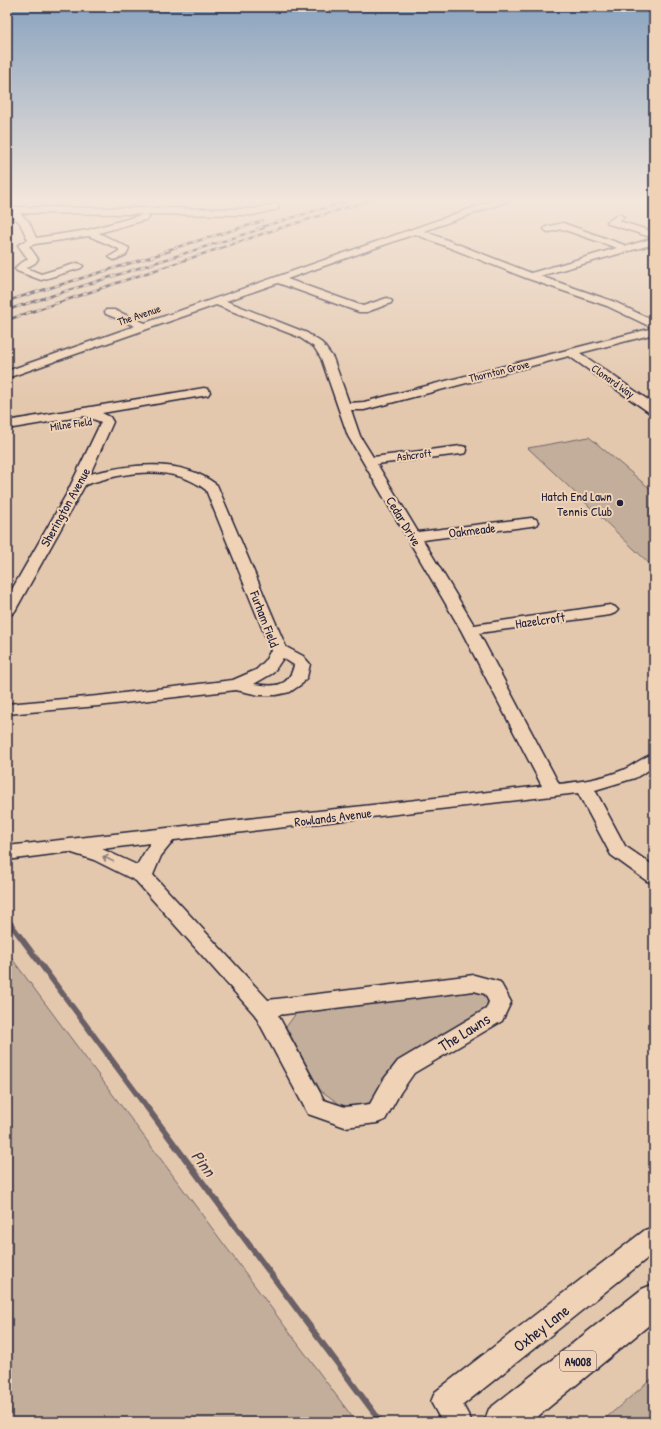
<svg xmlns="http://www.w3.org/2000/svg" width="661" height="1429" font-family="'Patrick Hand',sans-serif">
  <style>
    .green { fill: #c3ad9b; stroke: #72686b }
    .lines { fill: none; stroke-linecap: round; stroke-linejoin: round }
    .stream-far1 { stroke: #6a6066; stroke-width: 5.5 }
    .stream { stroke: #6a6066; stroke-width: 6 }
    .street-casing { stroke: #22223b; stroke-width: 3 }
    .primary-casing { stroke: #22223b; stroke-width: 3 }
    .street { fill: #f0d3b6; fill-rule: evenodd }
    .primary { fill: #f0d3b6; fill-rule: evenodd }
    .rail-casing { stroke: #22223b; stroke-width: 2.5 }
    .rail { stroke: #f0d3b6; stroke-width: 1.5; stroke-dasharray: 5; stroke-linecap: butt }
    .oneway { stroke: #897a78 }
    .poi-dot { fill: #22223b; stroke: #f0d3b6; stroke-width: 1.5 }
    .labels { text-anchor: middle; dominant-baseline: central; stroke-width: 4; stroke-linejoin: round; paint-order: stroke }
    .far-street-label { font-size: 11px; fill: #22223b; stroke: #f0d3b6 }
    .shield { fill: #f0d3b6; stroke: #605760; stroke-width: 1 }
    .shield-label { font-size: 12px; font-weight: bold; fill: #22223b }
    .poi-label { font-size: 13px; fill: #22223b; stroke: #f0d3b6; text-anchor: end }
    .street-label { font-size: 13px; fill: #22223b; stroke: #f0d3b6 }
    .near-street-label { font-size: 16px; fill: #22223b; stroke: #f0d3b6 }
    .near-water-label { font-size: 17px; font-style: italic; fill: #464150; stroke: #f0d3b6 }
  </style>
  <rect width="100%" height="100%" fill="#e4c8ae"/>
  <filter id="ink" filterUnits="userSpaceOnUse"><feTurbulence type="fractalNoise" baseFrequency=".025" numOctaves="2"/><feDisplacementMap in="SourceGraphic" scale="8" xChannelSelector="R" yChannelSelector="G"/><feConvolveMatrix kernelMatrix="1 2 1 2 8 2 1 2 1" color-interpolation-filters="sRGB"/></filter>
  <g filter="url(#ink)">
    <path class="green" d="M589,437L654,492V568L528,448Z
      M7,952L356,1422H7Z
      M472,990L489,997L484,1014L378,1099L349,1111L320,1090L286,1027L297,1012Z
      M654,1377V1422H601Z"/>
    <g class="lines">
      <path class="stream-far1" d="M7,919L109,1056"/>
      <path class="stream" d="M108,1055L381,1422"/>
      <g class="street-casing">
        <path id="street" d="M498,199H509L508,201L424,231L531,273L617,248L562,229L549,232L546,231L544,229L546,227L563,223L627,246L654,238V244L540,276L615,302L654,321V334L580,353L654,404V414L650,413L569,356L364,410H351L360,436L373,457L461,446L466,447L467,450L466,453L461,454L377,464L418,532L531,518L536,519L538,522L536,525L531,526L423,540L474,625L610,605L615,607L618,610L615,613L610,615L479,633L559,784C580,782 604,778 623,770C634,765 643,757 654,754V767L635,778L595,790L625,846L654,866V883L647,881L611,855L578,793L174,840L161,856L153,875L268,1000L474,975L500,982L511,1002L502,1021L414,1073L400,1093L385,1120L377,1123L345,1127L308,1114L255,1015L136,881L94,860L69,852L7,860V846L542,786L461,630L348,436L321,358L314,347L299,337L216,305L7,378V371L135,326L106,314L105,312L106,310H114L145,323ZM415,234L526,278L607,306L653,328L364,402L349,403L333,358L322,343L307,333L226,301L278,283L359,312H367L391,303L392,301L387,298L363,306L287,279ZM150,843L137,865L102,849ZM474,991L485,994L489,1002L486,1009L398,1061L384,1079L370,1104L345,1107L324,1100L278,1015Z
          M275,204L278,205L279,207L278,209L253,215L20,213L29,222L36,238L88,230L145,214L150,217L148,219L99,233L129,248L126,255L114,260L109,257L119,251V249L89,236L35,244L29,246L38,259L35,263L26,268L41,274L78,263L83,266L81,268L41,280L17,271L15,269L18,265L28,259L18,245L28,240L20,223L10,213H7V207L253,209Z
          M619,214L624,217L619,221L654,232V238L609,224L607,222Z
          M204,388L208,389L210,392L208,395L102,413L110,417L113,422L90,474C131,464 181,457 217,485L286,647L303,656L310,664L307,677L303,683L290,692L276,695H259L236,690L98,706L7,714V704L98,696L233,680L256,670L265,661L271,650L206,490C172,463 123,472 85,485L15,611L12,614L7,616V598L66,495L101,422L85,416L7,429V421ZM283,658L294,665C289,688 274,687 254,684L273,673Z
          M654,1227V1253L463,1405L472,1422H442L431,1402L435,1392L645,1230Z"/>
      </g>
      <g class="primary-casing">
        <path id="primary" d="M654,1284V1321L531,1422H484L489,1409L642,1289Z"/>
      </g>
      <use href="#street" class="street"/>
      <use href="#primary" class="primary"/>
      <g class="rail-casing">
        <path id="rail" d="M258,228L354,199
          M164,251L263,221
          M7,301L170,251
          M7,310L264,228
          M7,320L277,229L374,199"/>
      </g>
      <use href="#rail" class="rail"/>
    </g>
    <defs><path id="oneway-shaft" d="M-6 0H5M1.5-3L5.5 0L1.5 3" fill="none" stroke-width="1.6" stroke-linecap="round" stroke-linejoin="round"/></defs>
    <use class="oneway" href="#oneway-shaft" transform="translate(108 859) rotate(-154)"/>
  </g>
  <linearGradient id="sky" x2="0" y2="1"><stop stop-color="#89a3bf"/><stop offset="0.5" stop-color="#f3e6db"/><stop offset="1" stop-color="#f3e6db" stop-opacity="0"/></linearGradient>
  <rect width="661" height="399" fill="url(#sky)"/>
  <circle class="poi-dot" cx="620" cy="503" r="4"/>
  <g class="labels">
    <g class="far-street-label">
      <text transform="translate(139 315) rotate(-19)">The Avenue</text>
      <text transform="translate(499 371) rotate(-14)">Thornton Grove</text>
      <text transform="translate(613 381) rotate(35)">Clonard Way</text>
      <text transform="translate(71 424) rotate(-8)">Milne Field</text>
      <text transform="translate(414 455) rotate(-7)">Ashcroft</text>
    </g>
    <rect class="shield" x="560" y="1351" width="36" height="20" rx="3"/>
    <g class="shield-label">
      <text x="578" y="1361">A4008</text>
    </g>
    <g class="poi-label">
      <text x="612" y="496">Hatch End Lawn<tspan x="612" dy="15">Tennis Club</tspan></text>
    </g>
    <g class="street-label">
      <text transform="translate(65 507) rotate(-61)">Sherington Avenue</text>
      <text transform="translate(404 521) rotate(59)">Cedar Drive</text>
      <text transform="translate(472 530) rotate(-7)">Oakmeade</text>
      <text transform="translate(265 619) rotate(69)">Furham Field</text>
      <text transform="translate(540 620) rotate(-8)">Hazelcroft</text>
      <text transform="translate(333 817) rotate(-7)">Rowlands Avenue</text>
    </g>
    <g class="near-street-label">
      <text transform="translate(464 1032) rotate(-32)">The Lawns</text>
      <text transform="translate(541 1328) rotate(-38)">Oxhey Lane</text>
    </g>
    <g class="near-water-label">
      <text transform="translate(204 1163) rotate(53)">Pinn</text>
    </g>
  </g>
  <rect width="661" height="1429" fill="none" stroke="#f0d3b6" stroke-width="24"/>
  <rect x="12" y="12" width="637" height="1405" fill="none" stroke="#22223b" stroke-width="1.5" filter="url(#ink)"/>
</svg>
